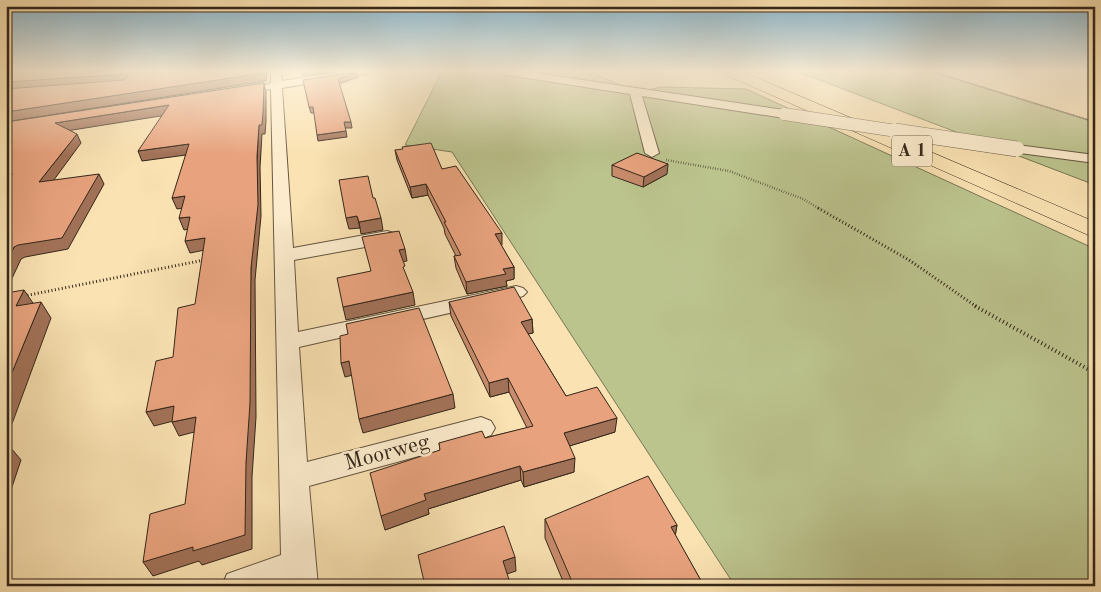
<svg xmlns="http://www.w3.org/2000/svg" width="1101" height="592" font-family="'Old Standard TT',serif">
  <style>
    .green { fill: #bcc48e; stroke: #787654 }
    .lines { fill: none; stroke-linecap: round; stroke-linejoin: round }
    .minor-casing { stroke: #665640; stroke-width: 2 }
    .motorway-casing { stroke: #34271a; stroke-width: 1 }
    .path-far3 { stroke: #34271a; stroke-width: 2; stroke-dasharray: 0.5 1; stroke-linecap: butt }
    .path-far2 { stroke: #34271a; stroke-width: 2.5; stroke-dasharray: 0.5 2; stroke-linecap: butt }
    .path-far1 { stroke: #34271a; stroke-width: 3; stroke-dasharray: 1 2.5; stroke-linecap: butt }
    .path { stroke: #34271a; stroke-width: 4; stroke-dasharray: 1 3; stroke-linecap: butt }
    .minor { fill: #fceccd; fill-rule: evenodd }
    .motorway { fill: #fae2b2; fill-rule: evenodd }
    .minor-bridge-far1-casing { stroke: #665640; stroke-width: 13; stroke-linecap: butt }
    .minor-bridge-casing { stroke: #665640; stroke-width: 16; stroke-linecap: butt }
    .minor-bridge-far1 { stroke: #fceccd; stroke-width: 12 }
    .minor-bridge { stroke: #fceccd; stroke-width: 15 }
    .wall { fill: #c88c6c; stroke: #34271a }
    .shaded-wall { fill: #a27258; stroke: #34271a }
    .building { fill: #e8a37e; stroke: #34271a }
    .labels { text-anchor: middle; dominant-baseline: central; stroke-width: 5; stroke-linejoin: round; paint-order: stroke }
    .shield { fill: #fceccd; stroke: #706250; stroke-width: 1 }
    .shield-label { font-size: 18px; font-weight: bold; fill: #34271a }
    .near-street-label { font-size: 22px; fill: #34271a; stroke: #fceccd }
  </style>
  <rect width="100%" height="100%" fill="#fae2b2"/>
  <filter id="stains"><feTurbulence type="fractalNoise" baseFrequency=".004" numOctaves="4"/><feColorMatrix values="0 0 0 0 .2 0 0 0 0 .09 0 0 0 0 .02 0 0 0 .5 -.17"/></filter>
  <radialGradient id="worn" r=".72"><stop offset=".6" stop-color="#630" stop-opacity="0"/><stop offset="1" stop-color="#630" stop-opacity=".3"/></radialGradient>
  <path class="green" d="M442,71H590L636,93L661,87L746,89L1095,249V586H735L452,152L405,145Z
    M796,71H931L1095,122V185Z"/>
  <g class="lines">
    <g class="minor-casing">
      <path id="minor" d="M271,71H281L282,81L346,71H371L366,74L282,88L293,248L387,231L394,233L396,237L394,241L387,243L294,260L298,332L516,286L523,288L527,292L523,296L516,298L299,347L307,462L481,417L491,421L495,428L491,435L481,439L309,486L318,586H222L227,574L281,555L271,89L265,90L259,87L271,83Z
        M496,71H522L784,110L790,114L784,118L642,96L659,153L652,157L645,153L630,94L501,74Z
        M1017,145L1095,155V163L1012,152L1010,149Z"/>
    </g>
    <g class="motorway-casing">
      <path id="motorway" d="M722,71H741L1095,222V238L724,74Z"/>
    </g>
    <path class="path-far3" d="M930,71L1095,122"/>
    <path class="path-far2" d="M666,160L729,171L803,199L820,209"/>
    <path class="path-far1" d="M818,208L909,260L977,307
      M24,296L204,260"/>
    <path class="path" d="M975,306L1095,373"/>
    <use href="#minor" class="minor"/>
    <use href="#motorway" class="motorway"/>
    <g class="minor-bridge-far1-casing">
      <path id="minor-bridge-far1" d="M784,114L903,132"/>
    </g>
    <g class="minor-bridge-casing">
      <path id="minor-bridge" d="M895,131L1017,149"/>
    </g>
    <use href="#minor-bridge-far1" class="minor-bridge-far1"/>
    <use href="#minor-bridge" class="minor-bridge"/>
  </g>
  <path class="wall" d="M395,150L442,169L502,245H501L514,267V279L506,281L507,286L467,294L456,268L454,256H456L445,234L444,228L428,195L412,198L397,160Z
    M612,165L667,174L643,187L612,176Z
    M449,302L532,319L533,333L528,334L566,396L615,432L569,446L574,472L524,487L521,480L428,509L429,514L385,530L440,450L439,443L485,438L527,428L509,392L490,397L451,316Z
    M545,519L677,525L675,535L704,586H565L545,538Z"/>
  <path class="shaded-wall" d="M6,71H11L6,75Z
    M264,71H267L266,81L6,122V112Z
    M301,71H333L302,76Z
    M357,72L358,77L339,84L338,79Z
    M127,74L130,82L6,90V82Z
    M264,83L266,92V122L265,134H262L260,167L261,216L255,280L256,417L252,477V549L202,565L199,561L153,576L143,562L246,463L251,268L257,157L259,125Z
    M169,105L173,114L60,132L55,123Z
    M309,107H313L314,113H311Z
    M344,122H351L352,128H345Z
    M346,131L347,137L318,141L317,135Z
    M77,134L81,143L45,192L39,182Z
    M189,144L193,154L142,161L138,151Z
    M668,164L667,174L643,187L644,177Z
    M13,174L19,184L6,186V175Z
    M99,174L104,184L68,249L25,257L21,259L8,287H6V263L14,247Z
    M426,184L428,195L412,198L410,187Z
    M185,196L189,207L177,209L172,198Z
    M357,216L360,228L349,229L346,218Z
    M190,217L194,228L184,230L179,218Z
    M381,218L383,230L361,234L359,222Z
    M502,233V245L496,246L495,234Z
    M205,238L210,249L190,253L185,241Z
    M405,249L407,261L401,262L399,250Z
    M514,267V279L506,281L507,286L467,294L466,282L503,269Z
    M24,290L35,306H16Z
    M413,292L415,305L346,320L343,307Z
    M41,302L51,318L6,440V387Z
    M532,319L533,333L521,335V322Z
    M349,361L353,375L345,377L341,363Z
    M508,378L509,392L490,397L489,383Z
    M453,394L455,408L363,433L359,419Z
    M174,406L181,419L154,426L146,412Z
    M196,417L202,430L179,436L172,422Z
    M617,418L615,432L563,448L564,433Z
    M6,442L21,460L11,490L6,491Z
    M575,458L574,472L524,487L523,472Z
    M520,466L521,480L428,509L429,514L385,530L381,516L424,494Z
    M677,525L674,544L671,527Z
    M515,557L516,571L504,575L503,561Z"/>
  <path class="building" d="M13,71H264V73L6,112V89L124,80L128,77L127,74L6,82V75Z
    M357,72L338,79L351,122H344L346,131L317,135L313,107H309L303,80Z
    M264,83L263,113L262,125H259L257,157L258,205L251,268L250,403L246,463L245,535L193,551V547L143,562L150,514L185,504L196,417L172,422L174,406L146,412L156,361L173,357L178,308L195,304L205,238L185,241L190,217L179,218L185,196L172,198L189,144L138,151L169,105L55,123L77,134L39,182L99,174L62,238L18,245L14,247L6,263V188L11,181H6L13,174L6,175V122Z
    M431,143L442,169L456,166L502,233L495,234L514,267L503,269L506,274L466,282L454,256L461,255L444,222H446L426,184L410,187L395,150L403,149L402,147Z
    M637,153L668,164L644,177L612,165Z
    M368,176L373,198H375L381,218L359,222L357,216L346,218L339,180Z
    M399,231L405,249L399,250L405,266L403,267L413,292L343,307L337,278L371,271L362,237Z
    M514,287L532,319L521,322L566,396L597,387L617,418L564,433L575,458L523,472L520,466L424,494L426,500L381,516L370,473L440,450L439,443L482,431L485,438L533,426L508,378L489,383L449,302Z
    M24,290L16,306L41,302L6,387V293Z
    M419,308L453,394L359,419L349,361L341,363L340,336L348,334L346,324Z
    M648,476L677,525L671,527L704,586H574L545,519Z
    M504,526L515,557L503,561L511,586H425L418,555Z"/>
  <linearGradient id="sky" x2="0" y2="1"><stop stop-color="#8ab8d0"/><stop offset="0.46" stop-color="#fdf2dc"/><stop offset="1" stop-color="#fdf2dc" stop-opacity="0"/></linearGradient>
  <rect width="1101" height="154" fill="url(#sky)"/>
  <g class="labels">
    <rect class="shield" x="892" y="135.5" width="40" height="31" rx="4"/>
    <g class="shield-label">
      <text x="912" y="151">A 1</text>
    </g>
    <g class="near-street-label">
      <text transform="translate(387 453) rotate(-15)">Moorweg</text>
    </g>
  </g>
  <rect width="1101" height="592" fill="none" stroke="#fae2b2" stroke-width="25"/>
  <rect x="8" y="8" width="1086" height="577" fill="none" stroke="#34271a" stroke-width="2.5"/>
  <rect x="12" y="12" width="1076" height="567" fill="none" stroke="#34271a"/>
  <rect width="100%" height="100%" filter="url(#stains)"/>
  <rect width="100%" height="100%" fill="url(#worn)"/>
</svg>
